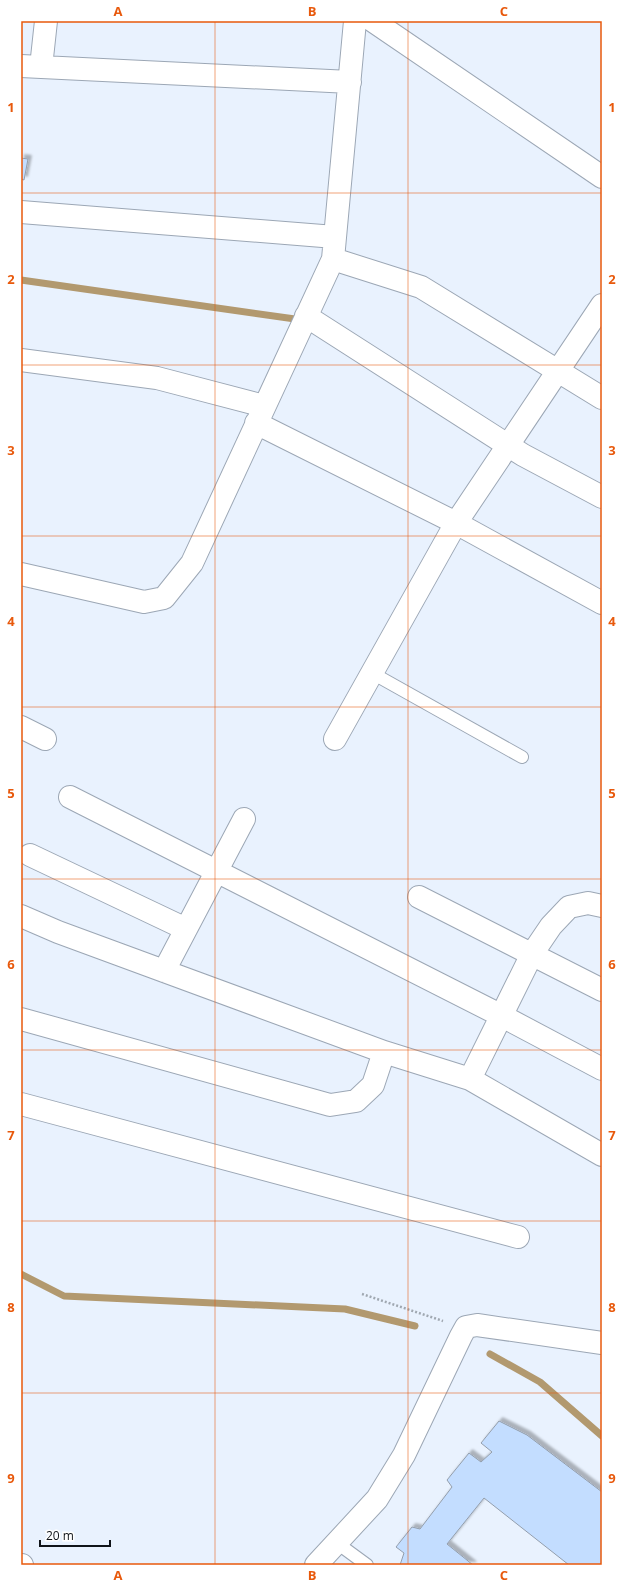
<svg xmlns="http://www.w3.org/2000/svg" width="623" height="1586" font-family="'Open Sans',sans-serif">
  <style>
    .lines { fill: none; stroke-linecap: round; stroke-linejoin: round }
    .stream { stroke: #b2996f; stroke-width: 7 }
    .building { fill: #c3ddff; stroke: #939eac; filter: url(#shadow) }
    .service-casing { stroke: #9ca7b5; stroke-width: 14 }
    .minor-casing { stroke: #9ca7b5; stroke-width: 24 }
    .path { stroke: #a0a8b1; stroke-width: 2.5; stroke-dasharray: 2 2; stroke-linecap: butt }
    .service { stroke: #fff; stroke-width: 12 }
    .minor { stroke: #fff; stroke-width: 22 }
    .grid { fill: none; stroke: #e8590c; stroke-width: 1; stroke-opacity: 0.55 }
    .neatline { fill: none; stroke: #e8590c; stroke-width: 1.5 }
    .grid-label { font-size: 13px; text-anchor: middle; font-weight: bold; fill: #e8590c }
  </style>
  <defs>
    <filter id="shadow"><feDropShadow dx="3.5" dy="-3.5" stdDeviation="1" flood-color="#0004"/></filter>
  </defs>
  <rect width="100%" height="100%" fill="#e9f2fe"/>
  <g class="lines">
    <path class="stream" d="M21,280L295,319
      M21,1274L64,1296L345,1309L415,1326
      M490,1354L540,1382L602,1436"/>
  </g>
  <path class="building" d="M21,158L28,159L24,180L21,179Z
    M499,1421L527,1435L602,1492V1565H569L484,1498L447,1544L473,1565H400L404,1553L396,1547L412,1527L420,1529L452,1487L447,1480L469,1453L481,1462L492,1452L481,1443Z"/>
  <g class="lines">
    <g class="service-casing">
      <path id="service" d="M372,673L522,757
        M337,1543L367,1565"/>
    </g>
    <g class="minor-casing">
      <path id="minor" d="M373,21L602,177
        M21,66L350,82
        M41,67L46,21
        M21,212L335,237
        M333,259L421,287L602,398
        M306,316L523,455L602,497
        M21,360L157,378L264,406
        M256,423L456,523L602,603
        M21,574L144,602L164,598L192,563L333,259L355,21
        M21,727L45,739
        M335,739L456,523L602,305
        M70,797L502,1016L602,1069
        M30,855L186,929
        M419,897L602,990
        M21,916L58,932L384,1052L470,1079L602,1155
        M164,971L244,819
        M21,1019L330,1105L356,1101L373,1085L384,1052
        M470,1079L532,954L551,926L569,907L588,903L602,906
        M21,1104L518,1237
        M21,1565H22
        M316,1565L377,1499L404,1455L461,1336L466,1327L477,1325L602,1343"/>
    </g>
    <path class="path" d="M362,1294L443,1321"/>
    <use href="#service" class="service"/>
    <use href="#minor" class="minor"/>
  </g>
  <path class="grid" d="M215,21V1565M408,21V1565M21,193H602M21,365H602M21,536H602M21,707H602M21,879H602M21,1050H602M21,1221H602M21,1393H602"/>
  <rect width="623" height="1586" fill="none" stroke="#ffffff" stroke-width="44"/>
  <path d="M40 1540v6h70v-6" fill="none" stroke="#101419" stroke-width="2"/>
  <text x="46" y="1540" font-size="12" fill="#101419" stroke="#ffffff" stroke-width="3" paint-order="stroke">20 m</text>
  <rect x="22" y="22" width="579" height="1542" class="neatline"/>
  <g class="grid-label">
    <text x="118" y="16">A</text>
    <text x="312" y="16">B</text>
    <text x="504" y="16">C</text>
    <text x="11" y="112">1</text>
    <text x="612" y="112">1</text>
    <text x="11" y="284">2</text>
    <text x="612" y="284">2</text>
    <text x="11" y="455">3</text>
    <text x="612" y="455">3</text>
    <text x="11" y="626">4</text>
    <text x="612" y="626">4</text>
    <text x="11" y="798">5</text>
    <text x="612" y="798">5</text>
    <text x="11" y="969">6</text>
    <text x="612" y="969">6</text>
    <text x="11" y="1140">7</text>
    <text x="612" y="1140">7</text>
    <text x="11" y="1312">8</text>
    <text x="612" y="1312">8</text>
    <text x="11" y="1483">9</text>
    <text x="612" y="1483">9</text>
    <text x="118" y="1580">A</text>
    <text x="312" y="1580">B</text>
    <text x="504" y="1580">C</text>
  </g>
</svg>
